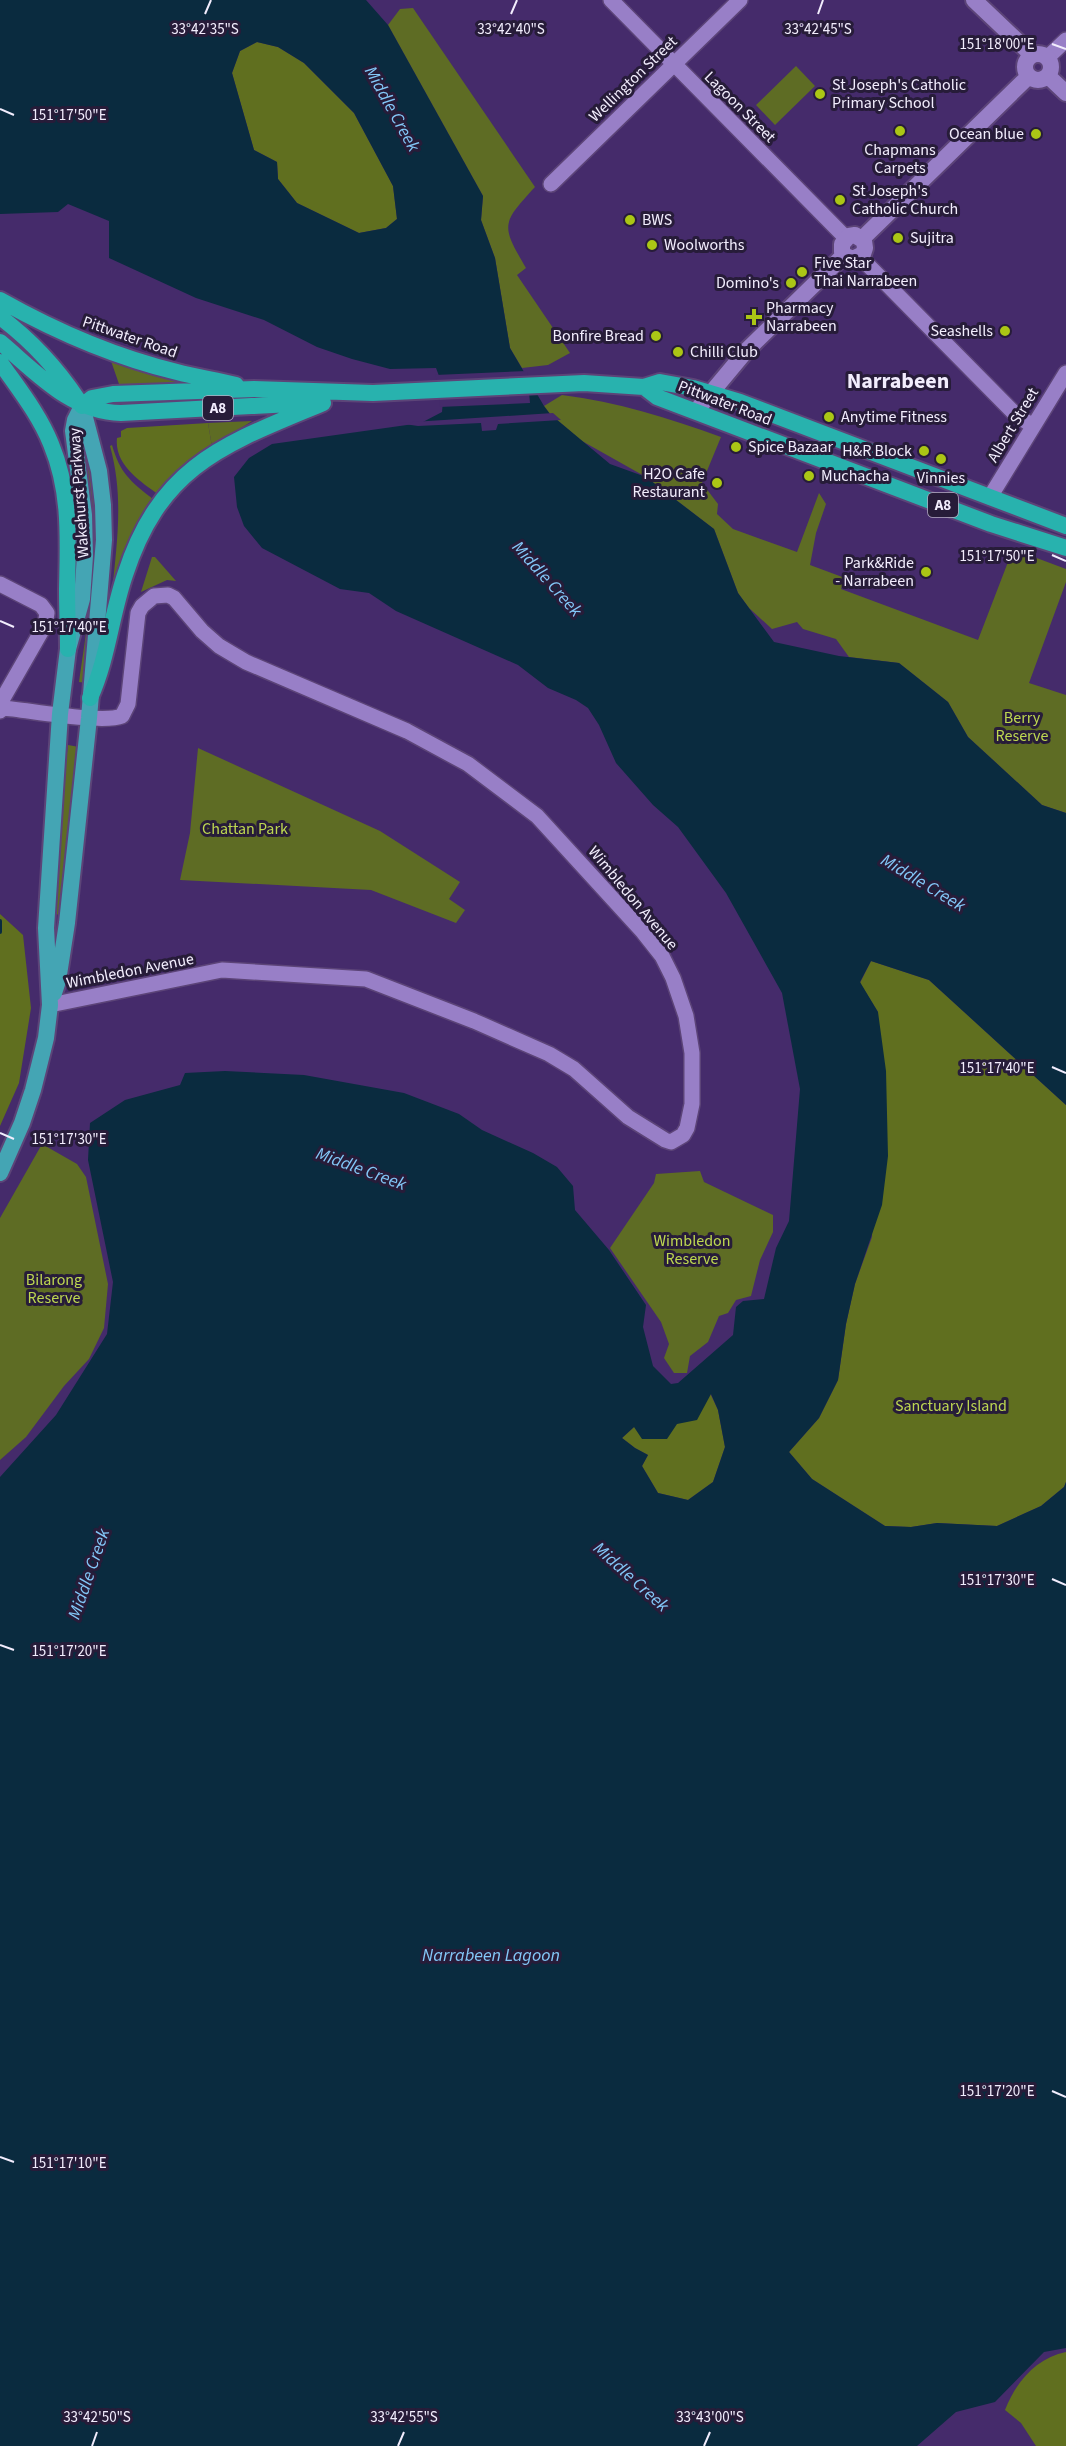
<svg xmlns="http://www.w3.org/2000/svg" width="1066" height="2446" font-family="'Source Sans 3',sans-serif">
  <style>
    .green { fill: #5e6c24 }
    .forest { fill: #606f1f }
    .water { fill: #0a2b3f; fill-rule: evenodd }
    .pier { fill: #452b6b }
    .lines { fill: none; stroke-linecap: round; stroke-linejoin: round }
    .stream { stroke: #0a2b3f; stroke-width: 4 }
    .minor-casing { stroke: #5c4478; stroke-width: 18 }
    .tertiary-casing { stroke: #5c4478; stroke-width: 20 }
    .primary-casing { stroke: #5c4478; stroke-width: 20 }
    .trunk-casing { stroke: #5c4478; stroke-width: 20 }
    .minor { stroke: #987fc7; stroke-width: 15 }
    .tertiary { stroke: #987fc7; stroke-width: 16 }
    .primary { stroke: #44a5b4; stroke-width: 16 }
    .trunk { stroke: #28b2ae; stroke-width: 16 }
    .ticks { fill: none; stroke: #f2edfd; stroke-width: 2 }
    .poi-dot { fill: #abc615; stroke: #271c39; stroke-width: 2 }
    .labels { text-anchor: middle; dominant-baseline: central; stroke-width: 6; stroke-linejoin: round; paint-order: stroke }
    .shield { fill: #271c39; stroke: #b5aec2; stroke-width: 1.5 }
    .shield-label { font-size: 15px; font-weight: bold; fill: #f2edfd }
    .street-label { font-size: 16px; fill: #f2edfd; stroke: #271c39 }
    .poi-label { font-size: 16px; fill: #f2edfd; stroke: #271c39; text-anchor: start }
    .park-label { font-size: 16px; fill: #bed851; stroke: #271c39 }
    .water-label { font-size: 18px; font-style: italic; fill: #83c8f8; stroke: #271c39 }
    .district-label { font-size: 22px; font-weight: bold; fill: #f2edfd; stroke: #271c39 }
    .ticks-label { font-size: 15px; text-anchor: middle; fill: #f2edfd; stroke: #271c39; stroke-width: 6; stroke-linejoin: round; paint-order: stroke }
  </style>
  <rect width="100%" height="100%" fill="#452b6b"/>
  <path class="green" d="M413,8L535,187C501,224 501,225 526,268L517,275L570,353L548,365L522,368L510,348L495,258L481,220L483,196L388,25L400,9Z
    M796,66L815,86L775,125L756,105Z
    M111,361L201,385L119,384Z
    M562,395C617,402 669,418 721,437L702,483L718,504L717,514L733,529L797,552L819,493L826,504L816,533L810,565L845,578L841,589L978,640L1013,549L1066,569V582L1029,683L1066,695V813L1042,805L968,737L948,702L899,663L849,657L836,639L803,629L797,622L772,629L749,608L738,593L714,529L646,477L582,441L550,414L544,406Z
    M252,421L212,447L208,423Z
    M87,443L99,513L86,683L79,682C87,626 97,569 93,512C91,489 87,466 83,444Z
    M112,445C120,473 130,481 153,499L112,593C117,541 124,497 110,446Z
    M152,557H155L176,581L167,580L141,592Z
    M68,745L79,747L60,917L57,914C56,858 61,801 68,745Z
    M198,748L380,831L460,882L449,899L465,910L456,923L371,890L180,880L190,833Z
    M42,1144L77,1164L86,1177L108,1284L104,1328L89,1359L64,1386L26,1437L0,1460V1218Z
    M700,1171L704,1182L773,1215V1232L760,1260L751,1296L736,1300L728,1313L719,1316L708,1342L690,1356L687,1373H674L664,1358L669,1344L661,1322L610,1248L654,1183L656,1174Z"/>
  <path class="forest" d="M257,42L278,47L304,63L354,113L393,186L397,219L386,228L359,233L297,203L278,179L277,162L254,150L232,73L240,51Z
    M208,423L212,447L159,495C141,482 114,465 117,438L121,437V431L127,428Z
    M0,914L23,935L31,1008L19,1083L0,1126Z
    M871,961L929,980L1066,1105V1482L1064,1487L1041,1506L997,1526L937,1523L911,1527L885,1526L812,1479L789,1452L819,1418L838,1380L846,1324L855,1284L872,1237L878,1012L860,983Z
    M710,1393L718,1410L725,1447L713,1482L688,1500L658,1493L642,1466L648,1455L635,1448L622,1438L634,1427L677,1424Z
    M1066,2352V2446H1036L1021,2423L1005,2410C1016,2382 1036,2358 1066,2352Z"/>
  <path class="water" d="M0,0H366L388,25L483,196L481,220L495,258L510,348L544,406L550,414L610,464L646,477L714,529L738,593L774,642L839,656L899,663L948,702L968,737L1042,805L1066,813V1105L929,980L871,961L860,982L878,1012L886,1071L888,1156L882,1205L855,1284L846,1324L838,1380L819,1418L789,1452L812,1479L885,1526L911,1527L937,1523L997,1526L1041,1506L1064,1487L1066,1482V2348L1044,2352L995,2402L956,2412L917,2446H0V1477L56,1415L107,1334L113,1282L88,1160L90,1123L125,1100L180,1085L185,1073L225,1071L304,1075L404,1093L459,1114L482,1130L533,1153L557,1167L573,1186L575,1210L609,1250L646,1305L643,1327L653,1366L671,1384L678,1383L733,1335L736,1307L743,1301L764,1299L776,1248L789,1221L800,1089L782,993L726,893L678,827L653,805L616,763L599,725L588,708L576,700L548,688L518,665L396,611L369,593L340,589L262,548L244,526L237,507L234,477L249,458L272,444L421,423L442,412L444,389L436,368L390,369L352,359L317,347L264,320L196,298L109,258V221L68,204L58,212L0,214ZM257,42L278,47L304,63L354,113L393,186L397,219L386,228L359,233L297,203L278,179L277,162L254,150L232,73L240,51ZM711,1394L718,1410L725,1447L713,1482L688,1500L658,1493L642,1466L648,1455L635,1448L622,1438L634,1427L642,1439H667L677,1424L697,1420Z"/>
  <path class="pier" d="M527,371L530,403L439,407L441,390L435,375Z
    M553,413L561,420L498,424L496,430L482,431L481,423L418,426L397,423Z"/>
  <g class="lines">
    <path class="stream" d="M0,921V932"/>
    <g class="minor-casing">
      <path id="minor" d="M611,0L846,238
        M1048,57L1066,40
        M551,184L740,0
        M860,257L1016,415L1033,426
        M990,497L1066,373
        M0,584L41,605L47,613L45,625L2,700L3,708L0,711
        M3,708C28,710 102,724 122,716L128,704L138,613L142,606L154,596L168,595L174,598L202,631L219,646L246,662L407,731L468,764L537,816L643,932L662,956L673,978L686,1016L692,1053V1104L687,1128L683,1135L671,1142L665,1140L628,1117L574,1069L549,1054L474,1021L366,979L222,970L50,1005"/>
    </g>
    <g class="tertiary-casing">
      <path id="tertiary" d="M974,0L1032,55
        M1025 67a13 13 0 1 1 26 0a13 13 0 1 1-26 0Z
        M1048,76L1066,93
        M867,234L1029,76
        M696,411L746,351L838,261L844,255L853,259L863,254L865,248L864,241L855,235L849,236L842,244V252"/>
    </g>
    <g class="primary-casing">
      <path id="primary" d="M54,993L58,981L67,923L89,718L104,540L103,505L99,471L82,406
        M0,1173L22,1123L33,1090L46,1038L50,1005L46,928L60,714L68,649L82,599L85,556L84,515L73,431L75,420L82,406"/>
    </g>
    <g class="trunk-casing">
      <path id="trunk" d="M0,300C55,331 115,357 177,372C196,377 216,380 236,385
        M0,317C32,341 56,367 78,400
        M0,342C36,372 71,412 121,413L310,403
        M0,362C18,388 39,414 51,444C71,492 68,539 67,589C67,609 68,629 68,649
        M644,387L657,397L991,524L1066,548
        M82,406L92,398L113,394L254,389L373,393L584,383L644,387L660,382L693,388L740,402L1066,526
        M90,698C108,658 111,616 125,575C161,464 225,444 323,403"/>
    </g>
    <use href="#minor" class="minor"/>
    <use href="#tertiary" class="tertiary"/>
    <use href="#primary" class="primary"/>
    <use href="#trunk" class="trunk"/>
  </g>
  <path class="ticks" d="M205,14L211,0M511,14L517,0M818,14L823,0M1052,44L1066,49M0,109L14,115M1052,555L1066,561M0,621L14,627M1052,1067L1066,1073M0,1133L14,1139M1052,1579L1066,1585M0,1645L14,1650M1052,2091L1066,2097M0,2157L14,2162M92,2446L97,2432M398,2446L404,2432M704,2446L710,2432"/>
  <g class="poi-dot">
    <circle cx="820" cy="94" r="6"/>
    <circle cx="900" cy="131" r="6"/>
    <circle cx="1036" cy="134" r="6"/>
    <circle cx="840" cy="200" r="6"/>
    <circle cx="630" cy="220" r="6"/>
    <circle cx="898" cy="238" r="6"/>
    <circle cx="652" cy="245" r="6"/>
    <circle cx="802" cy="272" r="6"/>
    <circle cx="791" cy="283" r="6"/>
    <path d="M751 308h6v6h6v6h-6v6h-6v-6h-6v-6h6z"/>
    <circle cx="1005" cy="331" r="6"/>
    <circle cx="656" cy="336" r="6"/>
    <circle cx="678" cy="352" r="6"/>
    <circle cx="829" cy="417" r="6"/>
    <circle cx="736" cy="447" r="6"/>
    <circle cx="924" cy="451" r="6"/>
    <circle cx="941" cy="459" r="6"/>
    <circle cx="809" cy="476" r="6"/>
    <circle cx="717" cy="483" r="6"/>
    <circle cx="926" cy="572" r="6"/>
  </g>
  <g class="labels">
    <g class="shield">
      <rect x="203" y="396" width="30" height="24" rx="4.5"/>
      <rect x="928" y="493" width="30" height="24" rx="4.5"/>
    </g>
    <g class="shield-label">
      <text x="218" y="408">A8</text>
      <text x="943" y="505">A8</text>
    </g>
    <g class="street-label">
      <text transform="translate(633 79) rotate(-44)">Wellington Street</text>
      <text transform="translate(740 107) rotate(45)">Lagoon Street</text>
      <text transform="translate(130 337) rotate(19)">Pittwater Road</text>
      <text transform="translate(725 403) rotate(21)">Pittwater Road</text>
      <text transform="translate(1013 425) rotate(-59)">Albert Street</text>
      <text transform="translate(79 493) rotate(-94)">Wakehurst Parkway</text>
      <text transform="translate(633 898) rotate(50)">Wimbledon Avenue</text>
      <text transform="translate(130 971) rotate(-11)">Wimbledon Avenue</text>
    </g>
    <g class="poi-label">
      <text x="832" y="85">St Joseph's Catholic<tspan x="832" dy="18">Primary School</tspan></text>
      <text x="1024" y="134" text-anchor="end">Ocean blue</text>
      <text x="900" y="150" text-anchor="middle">Chapmans<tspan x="900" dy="18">Carpets</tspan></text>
      <text x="852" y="191">St Joseph's<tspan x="852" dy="18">Catholic Church</tspan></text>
      <text x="642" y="220">BWS</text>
      <text x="910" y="238">Sujitra</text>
      <text x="664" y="245">Woolworths</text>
      <text x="814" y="263">Five Star<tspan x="814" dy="18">Thai Narrabeen</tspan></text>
      <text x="779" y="283" text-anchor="end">Domino's</text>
      <text x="766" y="308">Pharmacy<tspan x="766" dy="18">Narrabeen</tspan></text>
      <text x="993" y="331" text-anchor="end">Seashells</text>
      <text x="644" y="336" text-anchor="end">Bonfire Bread</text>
      <text x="690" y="352">Chilli Club</text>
      <text x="841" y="417">Anytime Fitness</text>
      <text x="748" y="447">Spice Bazaar</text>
      <text x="912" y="451" text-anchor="end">H&amp;R Block</text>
      <text x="705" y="474" text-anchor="end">H2O Cafe<tspan x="705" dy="18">Restaurant</tspan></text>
      <text x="821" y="476">Muchacha</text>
      <text x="941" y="478" text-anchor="middle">Vinnies</text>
      <text x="914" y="563" text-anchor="end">Park&amp;Ride<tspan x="914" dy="18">- Narrabeen</tspan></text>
    </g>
    <g class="park-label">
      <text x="1022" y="718">Berry<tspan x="1022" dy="18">Reserve</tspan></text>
      <text x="245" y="829">Chattan Park</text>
      <text x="692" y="1241">Wimbledon<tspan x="692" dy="18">Reserve</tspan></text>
      <text x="54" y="1280">Bilarong<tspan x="54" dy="18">Reserve</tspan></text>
      <text x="951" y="1406">Sanctuary Island</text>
    </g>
    <g class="water-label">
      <text transform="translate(392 109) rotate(61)">Middle Creek</text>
      <text transform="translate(547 579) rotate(48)">Middle Creek</text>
      <text transform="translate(923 883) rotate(31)">Middle Creek</text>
      <text transform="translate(361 1169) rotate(20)">Middle Creek</text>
      <text transform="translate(89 1574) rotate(-71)">Middle Creek</text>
      <text transform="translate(631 1577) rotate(42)">Middle Creek</text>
      <text x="491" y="1955">Narrabeen Lagoon</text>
    </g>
    <g class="district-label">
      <text x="898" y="381">Narrabeen</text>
    </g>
  </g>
  <g class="ticks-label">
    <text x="205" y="34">33°42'35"S</text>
    <text x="511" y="34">33°42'40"S</text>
    <text x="818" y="34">33°42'45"S</text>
    <text x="997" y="49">151°18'00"E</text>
    <text x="69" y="120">151°17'50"E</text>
    <text x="997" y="561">151°17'50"E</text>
    <text x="69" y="632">151°17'40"E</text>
    <text x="997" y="1073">151°17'40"E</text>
    <text x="69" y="1144">151°17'30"E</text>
    <text x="997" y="1585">151°17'30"E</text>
    <text x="69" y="1656">151°17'20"E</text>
    <text x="997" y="2096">151°17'20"E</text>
    <text x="69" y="2168">151°17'10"E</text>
    <text x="97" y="2422">33°42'50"S</text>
    <text x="404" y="2422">33°42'55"S</text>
    <text x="710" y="2422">33°43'00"S</text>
  </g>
</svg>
